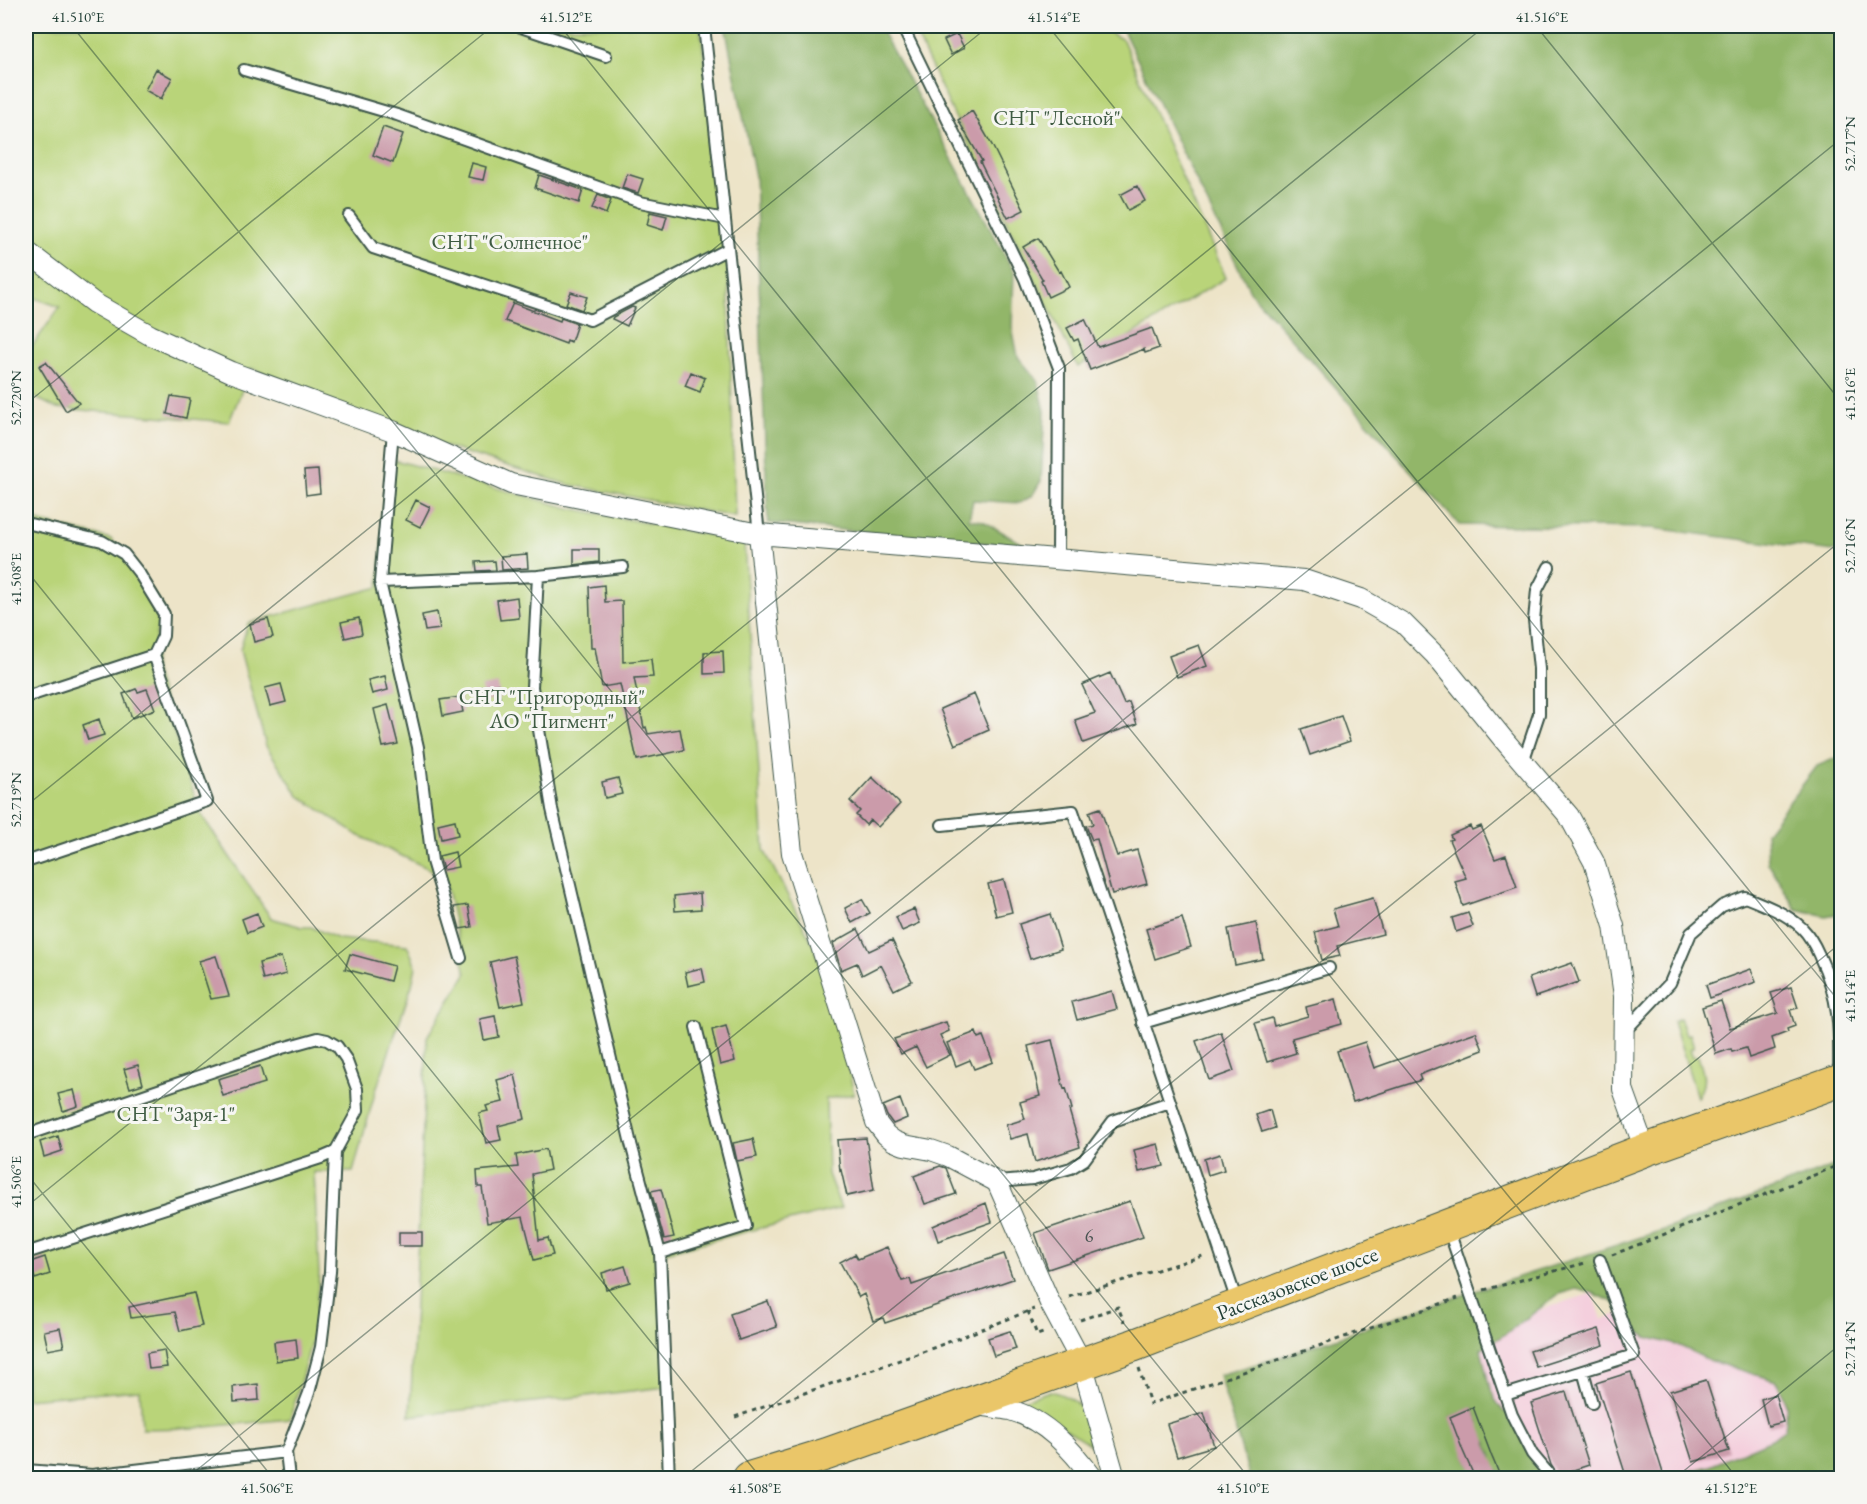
<svg xmlns="http://www.w3.org/2000/svg" width="1867" height="1504" font-family="'EB Garamond',serif">
  <style>
    .built { fill: #f4cfdd }
    .green { fill: #b9d479; stroke: #6c8856; stroke-width: 1.5 }
    .forest { fill: #92b669; stroke: #587a4e; stroke-width: 1.5; fill-rule: evenodd }
    .building { fill: #cb9baa }
    .lines { fill: none; stroke-linecap: round; stroke-linejoin: round }
    .service-casing { stroke: #3e564a; stroke-width: 14 }
    .minor-casing { stroke: #3e564a; stroke-width: 22 }
    .primary-casing { stroke: #3e564a; stroke-width: 34 }
    .path { stroke: #3e564a; stroke-width: 3; stroke-dasharray: 4.5 4.5; stroke-linecap: butt }
    .service { stroke: #fff; stroke-width: 10 }
    .minor { stroke: #fff; stroke-width: 20 }
    .primary { stroke: #eac669; stroke-width: 32 }
    .ticks { fill: none; stroke: #1f3d34; stroke-width: 1.5; stroke-opacity: 0.45 }
    .labels { text-anchor: middle; dominant-baseline: central; stroke-width: 6; stroke-linejoin: round; paint-order: stroke }
    .number-label { font-size: 18px; fill: #4a5452 }
    .park-label { font-size: 21px; fill: #3e5b42; stroke: #f6f6f2 }
    .street-label { font-size: 21px; fill: #1f3d34; stroke: #f6f6f2 }
    .neatline { fill: none; stroke: #1f3d34; stroke-width: 2 }
    .ticks-label { font-size: 15px; text-anchor: middle; fill: #1f3d34 }
  </style>
  <rect width="100%" height="100%" fill="#f6f6f2"/>
  <filter id="ink" filterUnits="userSpaceOnUse"><feTurbulence type="fractalNoise" baseFrequency=".0167" numOctaves="2"/><feDisplacementMap in="SourceGraphic" scale="12" xChannelSelector="R" yChannelSelector="G"/><feConvolveMatrix kernelMatrix="1 2 1 2 8 2 1 2 1" color-interpolation-filters="sRGB"/></filter>
  <filter id="wash" filterUnits="userSpaceOnUse"><feTurbulence type="fractalNoise" baseFrequency=".008" numOctaves="4" result="noise"/><feDisplacementMap in="SourceGraphic" scale="24" xChannelSelector="R" yChannelSelector="G"/><feGaussianBlur stdDeviation="1.35" result="paint"/><feColorMatrix in="noise" values="0 0 0 0 0 0 0 0 0 0 0 0 0 0 0 0 0 1.4 0 .05"/><feComposite in="paint" operator="in"/></filter>
  <g filter="url(#wash)">
    <rect width="100%" height="100%" fill="#ede4c8"/>
    <path class="built" d="M1757,1241L1804,1478H1342L1483,1328L1593,1293L1602,1319L1650,1304Z"/>
    <path class="green" d="M26,26H700L727,229L735,517L566,484L386,428L251,368L229,422L56,408L26,393V355L60,307L26,295Z
      M912,26H1099L1123,40L1226,278L1078,367L956,119Z
      M387,458L569,508L744,542L764,850L814,946L835,1008L854,1094L826,1099L828,1174L841,1208L662,1253L675,1386L410,1416L427,1037L466,974L444,876L356,834L299,796L266,746L240,650L248,623L379,587Z
      M26,518L111,539L163,607L156,634L153,667L200,813L271,918L302,927H311L339,939L407,945L416,966L412,985L375,1093L353,1172H314L319,1274L314,1332L290,1419L195,1428L142,1429L140,1390L26,1399Z
      M1680,1018L1686,1035L1690,1034L1694,1047L1690,1049L1693,1057L1698,1056C1703,1072 1708,1082 1697,1097L1673,1021Z
      M1050,1391C1087,1401 1083,1412 1091,1445L1021,1401Z"/>
    <path class="forest" d="M725,26H879L1014,272L1012,327L1018,357L1038,381L1045,411L1041,481L1032,496L1020,503L973,500L969,519L983,521L1028,547L768,523L755,176Z
      M1121,26H1841V552L1652,528L1459,525L1251,293Z
      M1841,756V913L1826,916L1796,909L1768,863L1766,832L1817,766Z
      M1841,1163V1478H1664L1710,1466L1772,1439L1785,1429C1788,1409 1787,1398 1776,1381L1711,1361L1680,1346L1647,1337L1633,1328L1625,1313L1613,1302L1593,1293L1576,1289L1559,1294L1504,1335L1481,1349L1488,1381L1494,1398L1503,1411L1512,1415L1532,1441L1540,1473L1543,1478H1501L1498,1470L1478,1478H1250L1219,1375L1284,1356L1426,1307L1669,1228ZM1473,1408L1479,1423L1457,1432L1451,1417ZM1486,1441L1493,1456L1470,1466L1464,1451Z"/>
    <g id="blocks">
      <path class="building" d="M957,34L964,48L951,55L944,40Z
        M156,69L172,78L161,99L145,90Z
        M972,111L992,145L1024,210L1008,218L980,162L982,161L958,120Z
        M383,127L403,134L393,163L373,155Z
        M472,163L486,167L483,180L468,177Z
        M627,174L643,179L638,193L622,188Z
        M539,175L583,190L579,203L535,188Z
        M1137,186L1145,201L1128,210L1120,195Z
        M598,195L611,200L606,214L592,208Z
        M650,212L667,216L663,230L647,225Z
        M1038,238L1059,272L1061,271L1069,287L1048,297L1041,281L1043,280L1023,247Z
        M571,292L587,297L582,310L566,304Z
        M513,303L560,321L561,318L577,324L571,342L567,340L566,344L505,321Z
        M632,307L635,308L627,326L612,319L613,317Z
        M1085,319L1098,347L1152,328L1159,348L1145,353L1144,349L1090,370L1078,339L1074,341L1067,328Z
        M46,362L79,403L66,411L39,366Z
        M691,372L705,378L700,392L685,386Z
        M171,396L190,399L186,418L167,414Z
        M318,470L320,493L306,495L304,471Z
        M416,500L430,507L420,527L406,520Z
        M574,549H599V562L574,565Z
        M527,554L528,568L502,570L501,556Z
        M495,561L496,570L477,571L476,562Z
        M604,585L605,602L622,601L623,662L651,659L653,677L634,678L644,728L646,727L648,734L680,729L684,750L637,760L620,684L602,687L595,648H591L589,587Z
        M517,597L519,618L500,620L497,600Z
        M437,612L440,629L425,631L422,615Z
        M359,618L362,634L345,638L341,622Z
        M268,619L273,637L254,642L250,624Z
        M1199,645L1207,666L1177,677L1169,656Z
        M723,651L724,673L704,674V652Z
        M1110,673L1124,704L1129,702L1137,724L1083,743L1075,720L1095,713L1082,685Z
        M385,676L388,690L372,694L368,680Z
        M281,684L286,702L270,706L265,688Z
        M498,684L500,699L484,702L481,687Z
        M136,689L138,692L147,689L155,709L132,718L123,694Z
        M974,694L989,730L955,745L940,709Z
        M460,697L463,712L443,716L440,700Z
        M388,705L398,744L383,747L374,709Z
        M1341,716L1350,741L1310,755L1301,729Z
        M99,719L104,735L88,740L83,725Z
        M872,777L900,804L878,827L870,820L866,825L856,815L860,811L850,801Z
        M618,778L622,794L605,798L602,782Z
        M1100,808L1117,856L1137,850L1147,884L1112,894L1097,839L1092,840L1086,826L1093,824L1089,812Z
        M455,820L458,835L441,839L438,824Z
        M1470,826L1472,830L1481,826L1495,859L1506,855L1517,887L1463,906L1455,881L1466,878L1449,840L1452,839L1450,835Z
        M455,852L458,867L443,870L439,856Z
        M1004,880L1012,912L996,916L988,884Z
        M700,893L701,909L675,911L674,896Z
        M1373,898L1383,934L1337,946L1340,956L1322,960L1315,932L1338,926L1333,909Z
        M862,899L870,913L852,923L845,908Z
        M468,905L472,927L460,929L454,907Z
        M914,909L920,923L902,931L896,917Z
        M257,913L262,927L247,933L242,919Z
        M1468,913L1473,926L1456,932L1452,918Z
        M1050,914L1061,949L1030,959L1019,924Z
        M1182,918L1191,947L1155,959L1146,929Z
        M1256,923L1263,959L1235,965L1228,929Z
        M858,929L869,951L892,940L912,981L894,990L881,965L862,975L857,963L841,970L833,943Z
        M350,954L394,966L390,981L345,969Z
        M216,956L229,996L211,999L199,961Z
        M514,956L524,1002L500,1007L490,962Z
        M281,957L286,974L263,980L259,963Z
        M1572,963L1579,982L1535,997L1529,978Z
        M702,968L705,982L688,986L685,972Z
        M1751,969L1756,982L1710,998L1706,985Z
        M1791,987L1798,1008L1790,1010L1795,1026L1787,1029L1788,1032L1772,1038L1775,1049L1749,1058L1746,1048L1732,1052L1731,1049L1716,1054L1702,1007L1721,1001L1730,1028L1778,1013L1771,993Z
        M1112,991L1117,1009L1077,1020L1072,1002Z
        M1336,999L1342,1024L1292,1038L1296,1053L1267,1062L1255,1023L1272,1018L1274,1026L1308,1016L1306,1007Z
        M495,1016L499,1037L484,1040L480,1019Z
        M946,1022L949,1031L940,1035L950,1055L926,1067L916,1047L901,1054L894,1039Z
        M726,1026L735,1061L720,1065L712,1030Z
        M976,1032L978,1038L983,1036L993,1062L974,1069L970,1060L956,1066L947,1043Z
        M1221,1032L1234,1071L1209,1080L1196,1041Z
        M1476,1032L1483,1050L1419,1075L1421,1080L1353,1102L1337,1051L1365,1042L1374,1068Z
        M1052,1040L1064,1089L1066,1088L1072,1109L1069,1110L1080,1147L1035,1162L1028,1134L1010,1139L1006,1125L1025,1119L1020,1102L1040,1096L1028,1046Z
        M138,1065L143,1084L130,1088L124,1069Z
        M260,1066L265,1083L223,1096L218,1079Z
        M515,1075L525,1119L498,1126L501,1140L486,1143L479,1113L488,1111L486,1106L503,1102L497,1080Z
        M74,1090L78,1106L63,1111L58,1094Z
        M900,1099L907,1118L893,1124L887,1116L883,1106Z
        M1270,1110L1275,1128L1262,1132L1256,1115Z
        M58,1136L62,1151L44,1157L40,1142Z
        M866,1138L874,1190L847,1196L841,1170L840,1171L837,1140Z
        M753,1139L757,1157L737,1161L733,1143Z
        M1158,1144L1164,1166L1139,1172L1134,1150Z
        M546,1149L550,1170L532,1174L539,1240L548,1238L553,1255L534,1260L523,1217L487,1223L482,1187H478L477,1171L518,1167L516,1155Z
        M1220,1154L1224,1170L1208,1175L1204,1159Z
        M940,1166L946,1168L956,1194L925,1204L914,1176Z
        M661,1189L674,1237L664,1239L651,1191Z
        M1130,1201L1143,1237L1048,1269L1035,1233Z
        M986,1203L992,1222L938,1241L933,1226Z
        M399,1232H422V1246H399Z
        M887,1247L902,1281L910,1279L912,1285L1004,1254L1013,1279L885,1323L883,1318L873,1321L864,1294L859,1297L840,1262L855,1254L858,1259Z
        M45,1257L50,1274L35,1279L30,1262Z
        M625,1266L630,1282L606,1289L602,1273Z
        M194,1293L202,1326L180,1331L175,1312L131,1318L129,1307Z
        M768,1301L777,1327L739,1340L730,1314Z
        M60,1328L64,1347L48,1350L44,1331Z
        M1599,1329L1604,1345L1536,1367L1530,1351Z
        M1010,1331L1016,1349L994,1356L988,1338Z
        M296,1339L298,1358L276,1361L274,1342Z
        M164,1350L167,1367L149,1369L147,1353Z
        M1631,1372L1663,1473L1645,1479H1627L1596,1383Z
        M1706,1380L1729,1451L1693,1462L1670,1391Z
        M258,1384L259,1400L234,1402L233,1387Z
        M1566,1392L1589,1465L1555,1476V1471L1551,1465L1531,1403Z
        M1775,1394L1783,1422L1768,1426L1761,1399Z
        M1473,1407L1492,1457L1501,1478H1475L1463,1451L1450,1417Z
        M1204,1413L1214,1446L1177,1457L1167,1424Z"/>
    </g>
  </g>
  <g filter="url(#ink)">
    <use href="#blocks" fill-opacity="0" stroke="#3e564a" stroke-width="1.5"/>
    <g class="lines">
      <g class="service-casing">
        <path id="service" d="M518,26L606,56
          M704,26L759,534
          M902,26L1025,279L1059,368L1058,559
          M244,70L397,115L640,202L725,219
          M349,216L373,248L590,320L728,249
          M393,431L380,582L418,747L432,861L461,958
          M26,523L102,541L124,554L139,573L164,614L163,636L154,655
          M538,576L623,567
          M380,582L538,576L532,687L552,809L630,1140L660,1253L669,1478
          M26,697L154,655L207,801L26,862
          M1523,762L1539,714V669L1534,620L1537,590L1549,567
          M942,825L1073,811L1237,1302
          M1143,1023L1329,968
          M1624,1032L1670,983L1691,933L1722,906L1745,897C1765,905 1786,913 1802,928C1809,935 1815,946 1819,955C1840,999 1840,1030 1839,1077
          M26,1135L282,1048L318,1038L327,1040L337,1046L346,1059L357,1089L358,1110L335,1152L330,1272L321,1347L309,1393L286,1452L289,1478
          M997,1182L1033,1179L1071,1168L1084,1160L1113,1121L1170,1102
          M1448,1228L1512,1415L1532,1454L1548,1473
          M26,1253L321,1158L335,1152
          M660,1253L746,1226L696,1027
          M1583,1371L1592,1403
          M1505,1395L1634,1355L1600,1260
          M26,1470L92,1475L286,1452"/>
      </g>
      <g class="minor-casing">
        <path id="minor" d="M26,251L94,303L150,335L231,372L393,431L511,484L759,534
          M978,1405C988,1407 1000,1408 1010,1410C1046,1420 1073,1451 1093,1478
          M1115,1478L1082,1363L1050,1303L997,1182L948,1156L931,1150L904,1145L894,1141L886,1135L876,1122L792,853L759,534L1304,580L1361,599L1403,623L1435,655L1504,740L1569,816L1594,862L1614,926L1624,996L1623,1089L1645,1150"/>
      </g>
      <g class="primary-casing">
        <path id="primary" d="M749,1478L827,1454L1132,1346L1645,1150L1842,1080"/>
      </g>
      <path class="path" d="M1612,1255L1842,1164
        M1484,1290L1585,1263
        M1069,1297L1206,1255
        M1028,1311L1037,1335L1046,1332
        M1080,1320L1118,1307L1124,1322
        M1139,1368L1150,1404L1458,1298
        M735,1417L920,1353L1034,1309"/>
      <use href="#service" class="service"/>
      <use href="#minor" class="minor"/>
      <use href="#primary" class="primary"/>
    </g>
  </g>
  <path class="ticks" d="M72,26L1249,1478M560,26L1737,1478M1048,26L1842,1005M1536,26L1842,403M26,404L493,26M26,570L761,1478M26,806L989,26M26,1173L273,1478M26,1207L1485,26M187,1478L1842,138M683,1478L1842,540M1179,1478L1842,942M1675,1478L1842,1343"/>
  <g class="labels">
    <g class="number-label">
      <text x="1089" y="1235">6</text>
    </g>
    <g class="park-label">
      <text x="1057" y="117">СНТ "Лесной"</text>
      <text x="510" y="241">СНТ "Солнечное"</text>
      <text x="552" y="696">СНТ "Пригородный"<tspan x="552" dy="24">АО "Пигмент"</tspan></text>
      <text x="176" y="1113">СНТ "Заря-1"</text>
    </g>
    <g class="street-label">
      <text transform="translate(1297 1283) rotate(-21)">Рассказовское шоссе</text>
    </g>
  </g>
  <rect width="1867" height="1504" fill="none" stroke="#f6f6f2" stroke-width="66"/>
  <rect x="33" y="33" width="1801" height="1438" class="neatline"/>
  <g class="ticks-label">
    <text x="78" y="22">41.510°E</text>
    <text x="566" y="22">41.512°E</text>
    <text x="1054" y="22">41.514°E</text>
    <text x="1542" y="22">41.516°E</text>
    <text transform="translate(1850 144) rotate(-90)" y="5">52.717°N</text>
    <text transform="translate(1850 394) rotate(-90)" y="5">41.516°E</text>
    <text transform="translate(16 398) rotate(-90)" y="5">52.720°N</text>
    <text transform="translate(1850 546) rotate(-90)" y="5">52.716°N</text>
    <text transform="translate(16 579) rotate(-90)" y="5">41.508°E</text>
    <text transform="translate(16 800) rotate(-90)" y="5">52.719°N</text>
    <text transform="translate(1850 996) rotate(-90)" y="5">41.514°E</text>
    <text transform="translate(16 1182) rotate(-90)" y="5">41.506°E</text>
    <text transform="translate(1850 1349) rotate(-90)" y="5">52.714°N</text>
    <text x="267" y="1493">41.506°E</text>
    <text x="755" y="1493">41.508°E</text>
    <text x="1243" y="1493">41.510°E</text>
    <text x="1731" y="1493">41.512°E</text>
  </g>
</svg>
